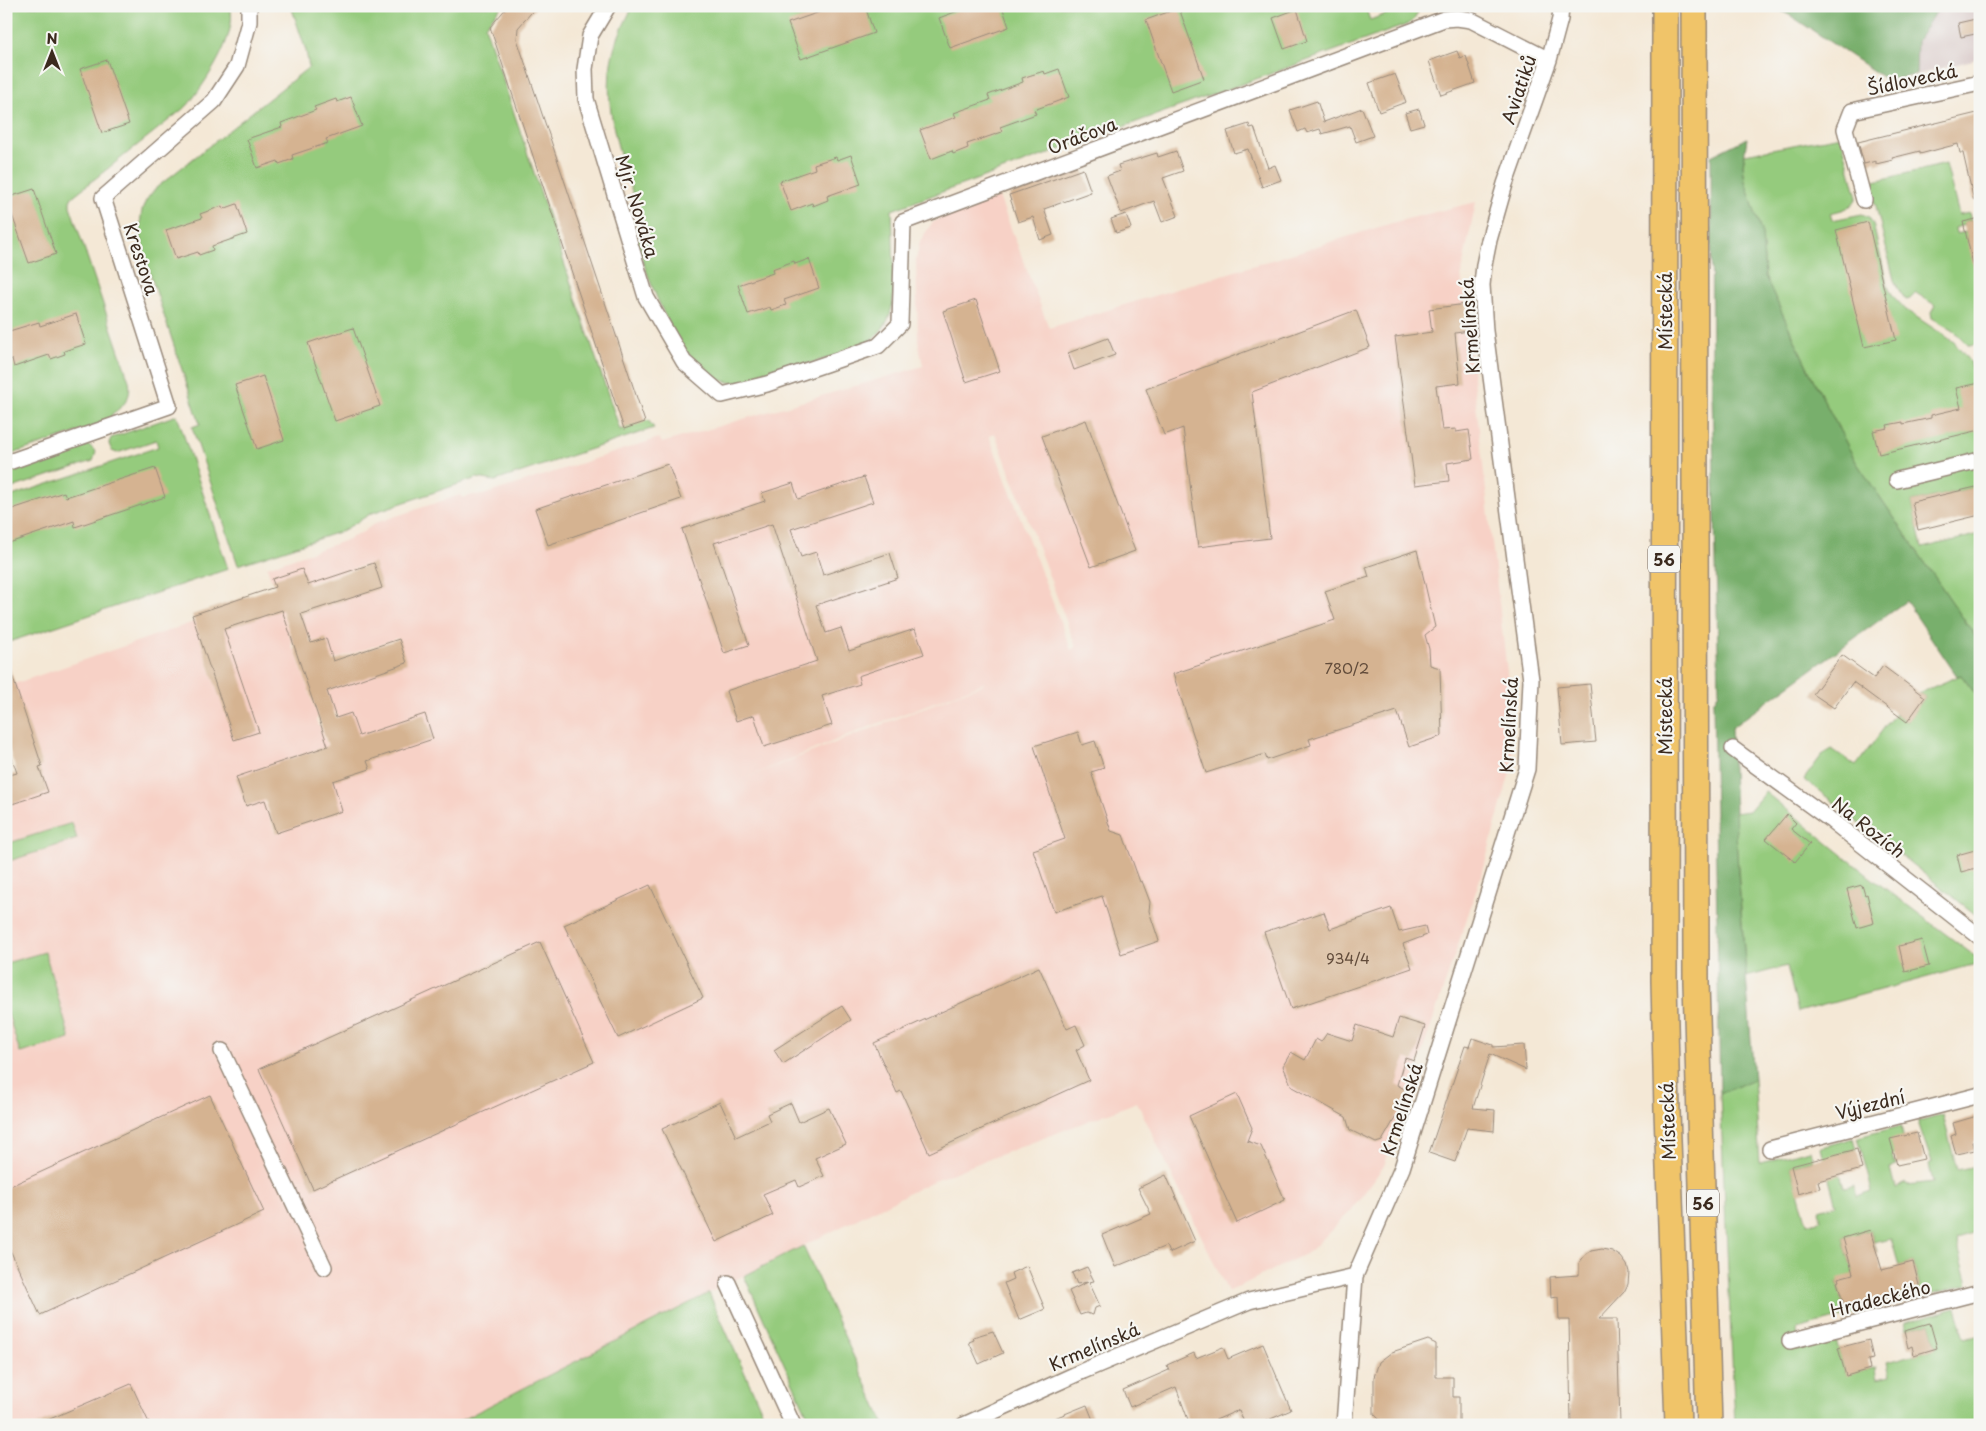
<svg xmlns="http://www.w3.org/2000/svg" width="1986" height="1431" font-family="'Playpen Sans',sans-serif">
  <style>
    .built { fill: #f7d1c6; fill-rule: evenodd }
    .industrial { fill: #d2bfbf }
    .green { fill: #95cb7d; stroke: #687a4e }
    .forest { fill: #78af6c; stroke: #5a6c45 }
    .building { fill: #d5b391 }
    .lines { fill: none; stroke-linecap: round; stroke-linejoin: round }
    .minor-casing { stroke: #98897a; stroke-width: 18 }
    .trunk-casing { stroke: #98897a; stroke-width: 28 }
    .minor { stroke: #fff; stroke-width: 15 }
    .trunk { stroke: #f0c469; stroke-width: 25 }
    .labels { text-anchor: middle; dominant-baseline: central; stroke-width: 4.5; stroke-linejoin: round; paint-order: stroke }
    .number-label { font-size: 15px; fill: #624c3b }
    .shield { fill: #f6f6f2; stroke: #73675e; stroke-width: 1 }
    .shield-label { font-size: 16px; font-weight: bold; fill: #3b2a1e }
    .street-label { font-size: 18px; fill: #3b2a1e; stroke: #f6f6f2 }
  </style>
  <rect width="100%" height="100%" fill="#f6f6f2"/>
  <filter id="ink" filterUnits="userSpaceOnUse"><feTurbulence type="fractalNoise" baseFrequency=".02" numOctaves="2"/><feDisplacementMap in="SourceGraphic" scale="10" xChannelSelector="R" yChannelSelector="G"/><feConvolveMatrix kernelMatrix="1 2 1 2 8 2 1 2 1" color-interpolation-filters="sRGB"/></filter>
  <filter id="wash" filterUnits="userSpaceOnUse"><feTurbulence type="fractalNoise" baseFrequency=".0096" numOctaves="4" result="noise"/><feDisplacementMap in="SourceGraphic" scale="20" xChannelSelector="R" yChannelSelector="G"/><feGaussianBlur stdDeviation="1.12" result="paint"/><feColorMatrix in="noise" values="0 0 0 0 0 0 0 0 0 0 0 0 0 0 0 0 0 1.4 0 .05"/><feComposite in="paint" operator="in"/></filter>
  <g filter="url(#wash)">
    <rect width="100%" height="100%" fill="#f4e8d6"/>
    <path class="built" d="M999,197L1049,328L1399,221L1476,202L1461,274L1511,707L1513,761L1483,870L1384,1166L1350,1212L1309,1252L1228,1292L1137,1102L937,1179L709,1293L452,1425H6V805L47,791L39,767L42,765L14,684L194,622L234,740L258,731L223,629L281,609L292,642L291,643L293,650H295L318,718L316,719L318,726H320L327,746L236,777L246,806L257,802L263,797L275,833L341,811L332,781L367,761L432,739L424,714L358,736L338,718L336,712H334L327,691L407,663L398,638L333,660L326,638L312,642L310,636H308L301,614L381,587L365,565L307,584L301,569L271,579L267,567L344,541L363,532L375,523L460,495L463,498L473,495H483L659,438L662,443L923,366L918,340L916,260L920,241L932,223L940,218ZM995,433L1076,647L1071,650L989,436ZM984,683V684L741,780L851,734Z"/>
    <path class="industrial" d="M1942,6H1980V58L1916,75L1917,41L1932,17Z"/>
    <path class="green" d="M6,6H230C239,35 205,83 188,105L72,197L70,201V206L129,381C132,397 125,405 112,414L111,421L6,456Z
      M291,6H502L485,26L620,430L648,420L654,428L495,481L477,478L372,513L342,531L238,565L192,427L200,424L145,258C142,241 137,221 144,205C146,199 152,193 156,188L309,67L306,51Z
      M633,6H1365L1370,20L1402,8V6H1420V8L1414,20L1406,25L892,210C893,230 893,249 894,268C895,312 892,333 849,352L745,382C740,382 734,383 729,382C679,375 649,279 635,238L647,234C629,180 602,121 611,63C614,43 624,24 633,6Z
      M1854,132L1866,183L1946,164L1959,215L1969,213L1971,220L1964,222V225L1955,228L1956,234L1966,232L1980,290V344L1969,346L1954,331L1932,318L1931,312L1935,305L1916,293L1910,299L1906,300L1900,292L1894,280L1876,206L1866,188L1851,133Z
      M1841,136L1857,197C1852,209 1842,210 1830,213L1832,220L1862,214L1869,217L1873,224L1887,284L1893,296L1906,310L1954,342L1969,361L1980,383V486L1912,502L1922,548L1980,534V643L1856,462L1812,377L1765,276L1762,234L1745,181L1743,165L1745,154Z
      M177,415L228,569L6,643V498L158,447L156,440L117,453L112,451L109,444L111,438Z
      M89,445L96,452L93,461L6,490V473Z
      M1961,675L1980,700V918L1804,779L1822,755L1832,749L1856,766L1895,713L1907,722L1925,697L1919,693Z
      M1765,792L1870,877L1980,960V963L1798,1012L1787,966L1746,977L1734,813L1749,811Z
      M72,823L77,839L6,862V844Z
      M45,952L70,1039L20,1053L6,1007V963Z
      M1754,1079L1760,1163L1810,1150L1813,1160L1791,1166L1807,1224L1821,1220L1819,1210L1836,1205L1821,1147L1854,1138L1857,1149L1835,1155L1844,1188L1854,1186L1857,1196L1872,1191L1858,1137L1901,1126L1903,1136L1894,1154L1892,1155L1894,1163H1896L1897,1166L1890,1168L1895,1188L1906,1183L1907,1185L1933,1182L1929,1165L1932,1163L1918,1122L1943,1115L1957,1170L1980,1165V1232L1956,1239L1968,1284L1900,1302L1898,1295L1920,1288L1913,1262L1899,1266L1891,1238L1874,1242L1877,1252L1870,1230L1843,1238L1854,1277L1837,1282L1845,1309L1881,1299L1883,1307L1797,1329L1799,1350L1836,1340L1846,1375L1877,1367L1875,1369L1877,1379L1891,1376L1888,1362L1937,1348L1930,1323L1907,1329L1905,1322L1956,1308L1965,1338L1980,1334V1425H1735L1720,1094Z
      M803,1246L885,1425H812L744,1276Z
      M709,1293L768,1425H452Z"/>
    <path class="forest" d="M1772,6H1942L1932,17L1917,41L1916,75L1887,80L1791,16Z
      M1747,138L1743,165L1745,181L1762,234L1765,276L1812,377L1856,462L1980,643V700L1961,675L1957,676L1906,601L1731,728L1738,872L1754,1079L1720,1094L1713,703L1719,692L1712,390L1711,156Z"/>
    <g id="blocks">
      <path class="building" d="M508,6H537L518,28L517,39L645,422L624,429L490,27Z
        M837,6H865L874,33L801,59L788,23Z
        M971,6H1002L1009,27L950,48L939,18Z
        M1179,8L1204,79L1171,91L1146,20Z
        M1297,9L1307,41L1284,49L1273,18Z
        M1980,18V33L1961,37L1958,23Z
        M1457,51L1460,58L1466,56L1475,83L1441,95L1429,61Z
        M107,60L129,124L102,133L80,69Z
        M1059,69L1069,97L1034,110L1036,114L1000,127L1002,132L967,144L968,148L953,154L952,151L931,159L920,130L956,117L954,113L990,100L988,95L1023,82L1022,78L1044,71L1045,74Z
        M1395,74L1406,102L1379,112L1369,83Z
        M351,97L362,126L326,139L328,143L292,155L293,159L279,164L278,161L257,168L247,139L282,127L281,123L316,110L314,107L336,99L337,102Z
        M1317,101L1324,122L1362,108L1373,136L1356,142L1350,126L1322,134L1320,129L1307,133L1305,129L1298,132L1290,110Z
        M1419,109L1424,124L1410,128L1405,113Z
        M1977,113L1980,124V200L1974,201L1963,153H1960L1958,144L1920,154V151L1892,158L1893,160L1876,164V161L1864,164L1858,142Z
        M1249,124L1250,128L1254,127L1268,168L1275,165L1281,180L1262,187L1248,149L1234,153L1227,131Z
        M1176,151L1183,171L1163,178L1178,216L1162,222L1154,201L1121,213L1107,176L1120,171L1118,165L1157,153L1158,157Z
        M851,155L861,184L827,196L828,200L813,206L812,203L791,211L780,181L815,169L814,164L836,157L837,160Z
        M1083,169L1091,192L1044,209L1053,235L1040,240L1033,217L1018,222L1009,195Z
        M34,189L56,254L29,263L6,198Z
        M237,204L247,234L212,246L213,250L199,255L198,252L176,259L166,230L202,218L200,214L222,206L223,209Z
        M1126,214L1131,228L1116,233L1111,219Z
        M1980,218V267L1974,268L1963,222Z
        M1868,222L1896,340L1864,347L1836,230Z
        M809,259L819,288L784,300L786,305L771,310L770,307L748,314L738,285L773,273L772,269L794,261L795,264Z
        M976,300L1000,371L966,382L943,311Z
        M1466,304L1469,331L1455,333L1460,383L1436,386L1442,430L1456,429V432L1469,430L1473,459L1447,463L1449,481L1415,485L1395,337L1432,332L1429,309Z
        M1356,310L1370,347L1252,392L1270,538L1198,547L1183,428L1164,435L1146,389Z
        M76,314L86,344L64,351L65,354L51,359L49,355L14,367L12,359L6,361V332L39,322L40,326Z
        M353,328L380,406L335,421L308,343Z
        M1108,338L1115,355L1074,370L1068,353Z
        M263,376L284,440L257,449L235,385Z
        M1980,383V430L1879,454L1873,431L1888,428L1887,425L1903,422V424L1931,418V415L1961,408L1956,388Z
        M1086,420L1135,551L1091,567L1042,436Z
        M668,464L681,499L548,545L535,509Z
        M155,468L165,497L75,527L74,521L6,544V511L64,492L66,497Z
        M864,477L873,502L791,529L801,557L816,552L823,575L890,553L898,578L816,605L826,633L841,628L849,651L915,629L924,654L858,676L860,684L822,696L832,725L764,747L754,715L736,721L726,691L817,661L772,524L714,543L749,645L724,653L682,529L765,501L762,493L793,483L798,499Z
        M1980,486V515L1918,530L1912,502Z
        M1417,550L1435,627L1425,635L1429,649L1430,665L1440,668L1442,736L1409,747L1397,711L1309,739L1311,745L1267,760L1265,754L1206,773L1173,674L1335,620L1325,591L1369,577L1366,567Z
        M374,563L382,588L301,614L311,643L326,638L333,661L399,639L407,663L327,691L336,718L351,713L359,736L425,714L433,739L367,761L370,769L333,781L342,811L276,833L265,800L246,806L236,777L328,746L282,610L224,629L259,732L234,740L192,615L275,587L272,579L302,569L308,585Z
        M1842,655L1874,678L1883,666L1925,697L1907,722L1853,682L1834,708L1813,694Z
        M9,666L42,766L39,767L48,792L6,806V776L17,773L6,741V667Z
        M1590,684L1596,742L1562,745L1557,687Z
        M1078,732L1082,745L1095,741L1104,768L1091,772L1111,831L1123,835L1140,882L1142,881L1150,902L1149,911L1159,941L1121,954L1102,896L1054,912L1033,850L1065,839L1034,746Z
        M1787,814L1796,823L1791,829L1810,844L1795,862L1766,839Z
        M1975,850L1980,867L1961,872L1957,855Z
        M650,885L703,998L618,1038L564,925Z
        M1862,885L1865,895L1867,894L1874,923L1857,928L1847,889Z
        M1391,908L1399,932L1425,926L1427,935L1403,944L1412,968L1291,1009L1264,932L1324,912L1330,929Z
        M1922,940L1929,966L1905,972L1899,946Z
        M540,942L594,1062L313,1189L259,1069Z
        M1039,967L1067,1029L1076,1025L1085,1045L1076,1050L1089,1080L929,1153L901,1091L897,1093L874,1043Z
        M842,1006L851,1020L783,1064L774,1050Z
        M1399,1018L1425,1026L1414,1061L1405,1058L1397,1085L1410,1092L1382,1141L1376,1143L1350,1130L1346,1117L1292,1087L1283,1066L1291,1052L1305,1060L1316,1039L1321,1042L1327,1033L1352,1041L1357,1025L1393,1037Z
        M1472,1038L1493,1045V1047L1524,1045L1526,1070L1490,1054L1473,1108L1495,1110L1494,1131L1467,1128L1455,1162L1429,1153L1465,1046L1469,1047Z
        M1237,1094L1252,1128L1247,1141L1261,1146L1285,1200L1237,1223L1189,1116Z
        M210,1095L264,1212L40,1315L6,1241V1188Z
        M720,1102L736,1137L770,1121L767,1114L791,1103L799,1122L829,1108L846,1144L815,1158L824,1176L799,1187L796,1180L763,1194L773,1215L716,1242L662,1129Z
        M1977,1116L1980,1126V1140L1973,1142L1975,1150L1956,1154L1951,1136L1956,1134L1953,1123Z
        M1917,1133L1924,1159L1897,1165L1890,1139Z
        M1857,1149L1862,1169L1818,1181L1820,1188L1798,1194L1791,1166Z
        M1166,1175L1195,1241L1169,1253L1166,1246L1115,1267L1102,1235L1151,1214L1138,1188Z
        M1870,1230L1882,1270L1913,1262L1920,1289L1845,1309L1837,1282L1839,1281L1838,1278L1853,1274L1843,1238Z
        M1602,1249L1612,1251L1621,1257L1627,1265L1629,1272L1628,1284L1624,1292L1599,1319H1617L1620,1425H1571L1569,1320H1559L1558,1297L1551,1298L1550,1277L1579,1275V1263L1585,1255L1591,1251Z
        M1027,1266L1045,1309L1019,1320L1004,1283L1013,1279L1011,1273Z
        M1087,1267L1094,1281L1089,1282L1100,1306L1095,1308L1093,1315L1086,1313L1080,1315L1069,1291L1088,1282L1077,1284L1072,1273Z
        M1930,1323L1937,1348L1914,1355L1912,1346L1908,1348L1904,1330Z
        M993,1331L1003,1353L979,1364L969,1342L974,1340L973,1337Z
        M1428,1340L1436,1344V1377H1453V1397H1459V1425H1385L1374,1414V1377L1379,1362L1392,1352Z
        M1869,1340L1873,1359L1868,1360L1870,1369L1846,1376L1838,1348Z
        M1263,1344L1291,1410L1257,1425H1245L1239,1410L1204,1425H1190L1176,1387L1130,1407L1123,1390L1169,1370L1167,1365L1194,1353L1196,1358L1223,1347L1228,1359Z
        M131,1384L150,1425H36Z
        M1087,1405L1095,1425H1040V1424Z"/>
    </g>
  </g>
  <g filter="url(#ink)">
    <use href="#blocks" fill-opacity="0" stroke="#98897a" stroke-width="1"/>
    <g class="lines">
      <g class="minor-casing">
        <path id="minor" d="M608,6L590,36L585,69L586,99L646,297L684,362L722,395L767,384L878,346L900,324L903,222L1444,19L1457,18L1471,20L1549,60
          M1864,200L1845,129L1852,111L1980,83
          M6,463L169,406L103,198L214,101L237,66L249,22V6
          M1897,480L1980,460
          M1733,749L1832,821L1980,937
          M222,1051L324,1267
          M1770,1149L1980,1095
          M1355,1276L1402,1168L1527,769L1531,680L1485,331L1482,285L1484,265L1489,240L1505,184L1549,60L1560,19L1561,6
          M728,1283L793,1425
          M1790,1341L1980,1292
          M964,1425L1083,1371L1249,1301L1355,1276L1344,1425"/>
      </g>
      <g class="trunk-casing">
        <path id="trunk" d="M1665,6L1664,981L1667,1111L1678,1425
          M1694,6L1696,982L1709,1425"/>
      </g>
      <use href="#minor" class="minor"/>
      <use href="#trunk" class="trunk"/>
    </g>
  </g>
  <g class="labels">
    <g class="number-label">
      <text x="1347" y="667">780/2</text>
      <text x="1348" y="957">934/4</text>
    </g>
    <g class="shield">
      <rect x="1648" y="545.5" width="32" height="27" rx="4"/>
      <rect x="1687" y="1189.5" width="32" height="27" rx="4"/>
    </g>
    <g class="shield-label">
      <text x="1664" y="559">56</text>
      <text x="1703" y="1203">56</text>
    </g>
    <g class="street-label">
      <text transform="translate(1912 79) rotate(-12)">Šídlovecká</text>
      <text transform="translate(1518 89) rotate(-71)">Aviatiků</text>
      <text transform="translate(1082 135) rotate(-21)">Oráčova</text>
      <text transform="translate(638 206) rotate(73)">Mjr. Nováka</text>
      <text transform="translate(142 259) rotate(72)">Krestova</text>
      <text transform="translate(1664 311) rotate(-90)">Místecká</text>
      <text transform="translate(1469 326) rotate(-94)">Krmelínská</text>
      <text transform="translate(1664 716) rotate(-90)">Místecká</text>
      <text transform="translate(1508 725) rotate(-87)">Krmelínská</text>
      <text transform="translate(1869 827) rotate(38)">Na Rozích</text>
      <text transform="translate(1870 1104) rotate(-14)">Výjezdní</text>
      <text transform="translate(1401 1109) rotate(-72)">Krmelínská</text>
      <text transform="translate(1667 1121) rotate(-92)">Místecká</text>
      <text transform="translate(1880 1298) rotate(-14)">Hradeckého</text>
      <text transform="translate(1094 1346) rotate(-23)">Krmelínská</text>
    </g>
  </g>
  <rect width="1986" height="1431" fill="none" stroke="#f6f6f2" stroke-width="25"/>
  <g transform="translate(52 52)" stroke="#f6f6f2" stroke-width="4" paint-order="stroke">
  <path d="M0-4L9 19L0 12L-9 19Z" fill="#3b2a1e"/>
  <text y="-8" font-size="14" font-weight="bold" text-anchor="middle" fill="#3b2a1e">N</text>
  </g>
</svg>
